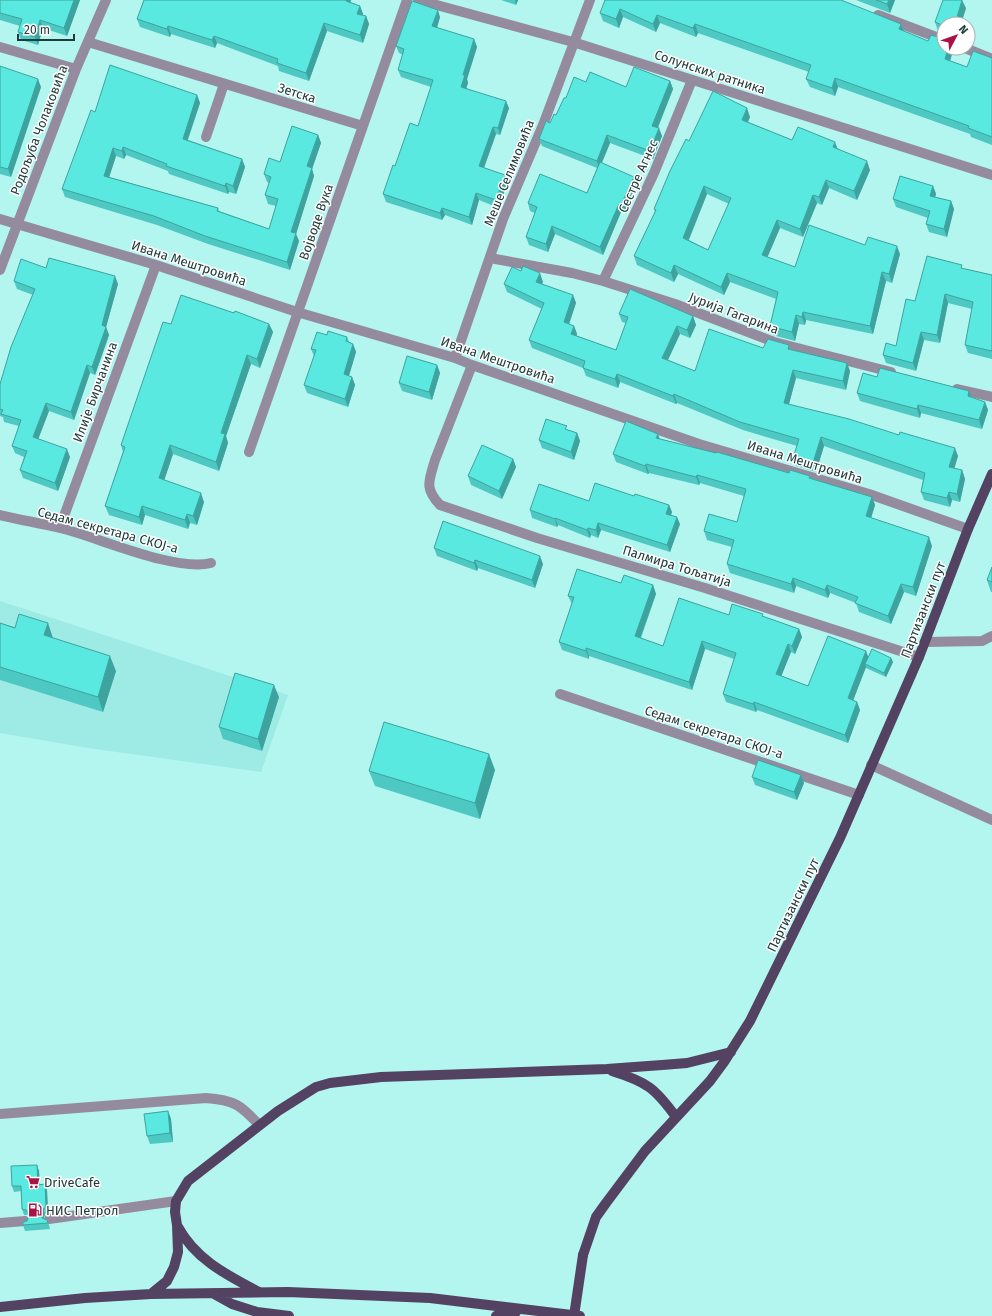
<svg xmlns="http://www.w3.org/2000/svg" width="992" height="1316" font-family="'Fira Sans',sans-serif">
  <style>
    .built { fill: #9eebe5 }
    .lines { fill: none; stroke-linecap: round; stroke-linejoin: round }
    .minor { stroke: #958b9e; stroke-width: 10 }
    .major { stroke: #534261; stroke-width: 10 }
    .major-bridge { stroke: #534261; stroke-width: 10 }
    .wall { fill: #4dc8c2; fill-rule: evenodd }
    .shaded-wall { fill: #3ea39e }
    .building { fill: #59e9e1; stroke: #3ea39e; fill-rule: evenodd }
    .labels { text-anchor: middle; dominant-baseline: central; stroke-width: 3; stroke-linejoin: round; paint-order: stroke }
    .street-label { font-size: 13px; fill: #203b39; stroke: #fff }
    .poi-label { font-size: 13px; fill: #203b39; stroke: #fff; text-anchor: start }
  </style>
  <rect width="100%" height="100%" fill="#b3f5ef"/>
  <path class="built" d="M0,601L288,695L261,772L95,749L0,733Z"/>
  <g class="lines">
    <path class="minor" d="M418,0L573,42L992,175
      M878,15L944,40
      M88,42L363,126
      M0,47L76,69
      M965,48L992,59
      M206,137L224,84
      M0,219L156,265L297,312L455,358L472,365L699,444L869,494L968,529
      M490,258L572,273L603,281L675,304L774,342L891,372
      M0,270L76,69L106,0
      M603,281L654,173L692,80
      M455,358L503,219L543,125L590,0
      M472,365L435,460C429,481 424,488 440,505L537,538L705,588L919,657
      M957,389L992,397
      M249,452L407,0
      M0,515C20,520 40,523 60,528C98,537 174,572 211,563
      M60,527L156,265
      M925,642L982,641L992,636
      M560,694L859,795
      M871,765L992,820
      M0,1114L206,1098C234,1100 241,1105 259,1125
      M49,1219L176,1201
      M0,1223L25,1221"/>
    <path class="major" d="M612,1071C647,1082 655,1088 676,1117
      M178,1227C196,1260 227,1275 259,1292
      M583,1255L596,1217L606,1203L645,1151L710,1081L724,1062L750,1021L840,838L919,657L968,529L992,474
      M151,1294L167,1281L174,1267L178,1252L177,1225L175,1212L176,1201L188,1181L278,1111L316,1087L330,1083L381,1077L607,1069L662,1065L687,1063L731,1052
      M214,1294L232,1304L257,1312L289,1316
      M0,1307L85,1298L151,1294L288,1292L430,1298L580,1316
      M496,1316L516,1312"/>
    <path class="major-bridge" d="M574,1316L583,1255"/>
  </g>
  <path class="wall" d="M0,0H80L67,36L43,28L38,45L21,40L18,32L20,26L0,20Z
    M144,0H351L350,2L360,6L363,14L362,15L366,16L369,24L363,43L327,31L309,81L279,71L278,66L217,43L215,48L171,34L170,37L140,27L137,19Z
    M501,0H518L516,5Z
    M605,0L901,24L904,31L950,61L967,67L992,58V145L971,137L970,134L838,87L835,96L810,87L806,79L809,72L698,33L696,37L660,23L656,32L623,17L619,28L603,21L600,13Z
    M856,0H895L890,13Z
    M966,8L961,24H944V33L938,31L935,22Z
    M440,17L437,28L474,39L477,47L467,79L468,83L466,88L509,108L500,135L496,134L484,168L507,183L499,208L479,200L472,225L445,215L442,220L386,202L383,194L395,166L418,126L431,87L401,77L398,70L403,55L399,53L396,46Z
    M0,66L41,87L11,177L0,174Z
    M670,81L673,89L658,128L662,136L653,159L610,143L602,163L636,185L624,213L621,212L603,255L555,234L548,252L529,245L526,237L535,213L530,211L528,203L587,193L597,168L542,146L539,139L556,115L586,82L626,87Z
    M197,95L200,103L188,140L242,159L245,167L236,194L229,192L228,194L169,174L168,171L126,155L124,159L116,156L109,177L218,208L219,211L269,229L276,206L268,204L265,195L269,183L267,182L264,174L280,162L318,135L321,143L312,169L314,176L296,234L299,241L290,270L208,244L157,225L65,197L62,189L95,112Z
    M750,117L748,122L792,140L838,149L870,170L857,200L829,188L822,205L817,203L803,237L780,228L767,257L795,267L865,245L900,254L892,283L886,281L873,334L806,320L805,325L799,324L795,341L776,336L773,335L770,326L776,299L730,282L724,295L678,274L674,282L637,265L634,256L655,212L654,209L689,141ZM707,194L729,204L708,250L689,240Z
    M933,186L936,194L935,197L951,201L954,209L947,237L929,232L926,224L928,218L896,207L893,199Z
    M46,268L118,284L106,327L109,335L95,375L90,373L74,420L49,411L38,439L70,457L58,491L23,478L20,470L24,457L15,453L12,446L19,426L4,422L3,417L0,416V384L33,295L17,289L14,281Z
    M963,269L992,275V359L968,353L965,345L972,309L948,303L940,343L924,340L916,371L886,363L883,355L896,346L915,301Z
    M521,271L543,282L542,284L573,295L576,303L569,324L574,326L577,334V336L616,350L626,323L622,322L619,314L693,316L696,325L690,338L680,334L668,360L695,371L763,348L791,350L850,371L846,390L796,378L789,404L958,456L954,469L962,470L965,479L960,502L952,500L950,507L924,500L921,492L923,480L824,446L816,472L796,466L793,458L797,446L743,430L677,403L676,404L620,382L618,388L586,376L583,368L532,348L529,340L542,309L507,292L504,284Z
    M234,313L269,324L273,332L260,368L251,364L226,436L228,443L219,471L173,454L164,480L204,502L197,525L190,523L188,529L145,515L142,525L109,515L105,506L123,452L121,445L171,324Z
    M327,335L347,337L349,342L353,344L356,352L349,376L352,377L355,385L348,407L307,393L304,385L314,356L311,349Z
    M437,365L440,373L432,400L402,391L399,383Z
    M877,377L985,402L988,410L982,429L921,413L920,418L860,401L857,393Z
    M568,430L577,433L580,441L574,460L542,448L539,440Z
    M660,439L811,478L872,497L875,505L871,518L932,546L916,596L904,592L891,624L859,612L856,603L830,593L828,598L796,586L794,593L730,573L727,564L732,547L707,540L704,531L737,522L744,496L700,483L699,485L649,473L648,474L616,462L613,454Z
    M513,459L516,467L502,499L471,485L468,476Z
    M634,496L669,505L672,512L671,515L680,524L670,552L601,530L598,538L591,535L590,538L558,525L557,527L532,518L530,510L589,501Z
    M434,548L543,564L535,588L478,568L477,571L437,556Z
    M992,567V592H991L987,580Z
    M621,583L653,585L656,594L641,638L663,646L729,615L764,617L799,629L802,637L795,654L791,652L781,676L808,686L866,651L868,657L891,658L893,662L886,677L866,668V667L853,700L857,702L860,710L848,743L757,710L756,712L726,702L723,694L734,659L705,649L692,690L589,656V659L562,650L559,642L572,604L568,596Z
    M0,623L53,638L116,671L103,712L0,680Z
    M279,697L262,751L223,739L219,727Z
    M495,770L480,819L375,786L369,771Z
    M801,775L804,783L797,800L755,785L752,777Z
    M168,1111L171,1119L173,1142L150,1144L147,1136Z
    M37,1165L39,1171L40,1184H45L47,1190L48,1213L45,1214L43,1218L47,1220L49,1225L50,1229L25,1231L23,1225L27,1221L29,1216L28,1215H24L22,1209L21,1191L14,1192L12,1186Z"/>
  <path class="shaded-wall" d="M74,0H80L67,36L64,28Z
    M346,0H351L349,9L346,1Z
    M515,0H518L516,5Z
    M889,0H895L890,13L887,4Z
    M962,0L966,8L961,24H955Z
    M360,6L363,14L360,21L357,14Z
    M620,9L623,17L619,28L616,19Z
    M438,10L440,17L435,34L432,26Z
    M657,15L660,23L656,32L653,24Z
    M366,16L369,24L363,43L360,35Z
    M40,20L43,28L38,45L35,37Z
    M324,23L327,31L309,81L306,73Z
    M695,24L698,33L696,37L693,28Z
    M901,24L904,32L899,29Z
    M168,26L171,34L170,37L167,29Z
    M214,36L217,43L215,48L212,40Z
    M474,39L477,47L467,79L468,83L464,95L461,87L463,75Z
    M948,48H954L948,68L945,59Z
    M835,78L838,87L835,96L832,88Z
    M38,79L41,87L11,177L8,169Z
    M670,81L673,89L655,134L652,126Z
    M197,95L200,103L185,147L183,139Z
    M506,101L509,108L500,135L498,128Z
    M747,108L750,117L745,128L742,120Z
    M493,127L496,134L482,173L479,166Z
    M659,128L662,136L653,159L650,151Z
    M318,135L321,143L312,169L314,176L296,234L299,241L290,270L287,262L291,232L307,166Z
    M607,135L610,143L599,169L597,161Z
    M835,142L838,150L833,147Z
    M123,147L126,155L124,159L122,151Z
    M113,148L116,156L107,184L104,176Z
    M242,159L245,167L236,194L233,186Z
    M867,161L870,170L857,200L854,191Z
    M505,175L507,183L499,208L496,200Z
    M634,177L636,185L624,213L621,205Z
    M826,180L829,188L822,205L819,197Z
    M226,183L229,192L228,194L225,186Z
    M704,186L707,194L686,246L683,238Z
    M933,186L936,194L933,204L930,196Z
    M476,193L479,200L472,225L469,217Z
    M813,195L817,203L803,237L800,229Z
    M951,201L954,209L947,237L944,229Z
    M619,204L621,212L603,255L600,247Z
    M442,208L445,215L442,220L440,213Z
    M777,220L780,228L765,263L762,255Z
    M552,226L555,234L548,252L546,244Z
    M897,246L900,254L892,283L889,274Z
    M674,265L678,274L674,282L671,273Z
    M882,272L886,281L873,334L870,326Z
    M540,273L543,282L539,290L536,282Z
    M727,273L730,282L724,295L721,287Z
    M115,276L118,284L105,331L106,327L109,335L95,375L92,367L102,325Z
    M945,294L948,303L940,343L937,335Z
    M573,295L576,303L567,330L564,322Z
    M803,312L806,320L805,325L802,317Z
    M796,315L799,324L795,341L792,332Z
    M693,316L696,325L690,338L687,330Z
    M269,324L273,332L260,368L257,359Z
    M574,326L577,334L574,342L571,334Z
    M677,326L680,334L665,366L662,358Z
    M921,332L924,340L916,371L913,363Z
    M353,344L356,352L347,382L344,374Z
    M247,355L251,364L226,436L228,443L219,471L216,462L221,433Z
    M847,363L850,371L846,390L843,381Z
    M87,365L90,373L74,420L71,412Z
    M437,365L440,373L432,400L429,392Z
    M793,370L796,378L787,411L784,403Z
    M617,374L620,382L618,388L615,379Z
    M352,377L355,385L348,407L345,399Z
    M969,391L972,399L968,396Z
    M674,394L677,403L676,404L673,396Z
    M985,402L988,410L982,429L979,420Z
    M46,403L49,411L36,445L33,437Z
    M918,405L921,413L920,418L917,409Z
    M577,433L580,441L574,460L571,452Z
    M658,434L661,442L656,438Z
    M821,437L824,446L816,472L813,463Z
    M170,445L173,454L162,487L159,478Z
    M955,448L958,456L952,476L949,467Z
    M67,449L70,457L58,491L55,483Z
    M513,459L516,467L502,499L499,491Z
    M646,464L649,473L648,474L645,466Z
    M962,470L965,479L960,502L957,494Z
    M697,475L700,483L699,485L696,477Z
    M949,492L952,500L950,507L947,498Z
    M201,493L204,502L197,525L193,516Z
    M872,497L875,505L869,525L866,516Z
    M669,505L672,512L669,521L666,514Z
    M142,506L145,515L142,525L139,517Z
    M187,514L190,523L188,529L185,520Z
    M677,517L680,524L670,552L667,545Z
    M555,518L558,525L557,527L555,519Z
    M598,523L601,530L598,538L596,530Z
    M588,528L591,535L590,538L587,530Z
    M929,537L932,546L916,596L913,587Z
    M540,556L543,564L535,588L532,580Z
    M475,560L478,568L477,571L474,563Z
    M793,578L796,586L794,593L791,584Z
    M901,584L904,592L891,624L888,616Z
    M653,585L656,594L638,644L635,636Z
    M827,585L830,593L828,598L825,590Z
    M48,623L53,638L44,635Z
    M799,629L802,637L795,654L792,646Z
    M702,641L705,649L692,690L689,682Z
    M788,644L791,652L779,682L776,674Z
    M586,648L589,656V659L586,651Z
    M866,651L869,659L865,664L866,667L851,706L848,698Z
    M110,656L116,671L103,712L98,697Z
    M891,658L893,662L886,677L884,673Z
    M274,685L279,697L262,751L258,739Z
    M754,702L757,710L756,712L753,704Z
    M857,702L860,710L848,743L845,735Z
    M489,754L495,770L480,819L475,803Z
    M801,775L804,783L797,800L794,792Z
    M168,1111L171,1119L173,1142L170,1133Z
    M37,1165L39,1171L40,1190L38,1185Z
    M45,1184L47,1190L48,1213L46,1207Z
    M43,1209L45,1214L43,1220L41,1214Z"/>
  <path class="building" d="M0,0H74L64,28L40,20L35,37L18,32L22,19L0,13Z
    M144,0H346V1L360,6L357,14L366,16L360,35L324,23L306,73L277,63L278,59L214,36L212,40L168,26L167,29L137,19Z
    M605,0H841L901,24L899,29L928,41L931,35L942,38L944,36V48H948L945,59L967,67L973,51L992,58V137L968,128L969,126L835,78L832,88L806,79L811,65L695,24L693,28L657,15L653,24L620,9L616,19L600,13Z
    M876,0H889L887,4Z
    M943,0H962L955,24H944V26L935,22Z
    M412,1L438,10L432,26L474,39L463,75H465L461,87L506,101L498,128L493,127L479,166L505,175L496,200L476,193L469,217L442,208L440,213L383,194L393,165L395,166L410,123L418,126L433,80L398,70L404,49L396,46Z
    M110,65L197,95L183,139L242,159L233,186L226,183L225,186L166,166L167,164L123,147L122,151L113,148L104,176L218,208L217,211L269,229L278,199L265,195L271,177L264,174L269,158L280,162L292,126L318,135L307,166L312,168L291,232L296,233L287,262L205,236L154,216L62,189L91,110L95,112Z
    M0,66L38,79L8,169L0,167Z
    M634,67L670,81L652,126L659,128L650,151L607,135L597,161L539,139L546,121L550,123L554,114L556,115L564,98H566L574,77L586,82L590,72L626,87Z
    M713,91L747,108L742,120L792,140L798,127L835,142L833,147L867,161L854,191L826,180L819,197L813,195L800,229L777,220L762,255L795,267L809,225L865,245L868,237L897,246L889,274L882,272L870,326L803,312L802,317L796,315L792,332L773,327L770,326L778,292L727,273L721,287L674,265L671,273L634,256L656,210L654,209L670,171L686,139L689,141ZM704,186L731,198L708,250L683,238Z
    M600,162L634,177L621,205L619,204L600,247L552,226L546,244L526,237L537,207L528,203L540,174L587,193Z
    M900,176L933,186L930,196L951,201L944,229L926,224L930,211L893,199Z
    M927,256L962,265L961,268L992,275V351L965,345L973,302L945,294L937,335L921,332L913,363L883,355L886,343L896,346L906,299L915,301Z
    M49,258L115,276L102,325L106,327L92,367L87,365L71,412L46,403L33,437L67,449L55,483L20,470L27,451L12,446L21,420L1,414L3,410L0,409V384L11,347L35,289L14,281L21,259L46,268Z
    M523,266L540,273L536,282L573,295L564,322L574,326L571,334L616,350L628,317L619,314L630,289L693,316L687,330L677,326L662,358L695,371L709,329L763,348L768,339L789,345L788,349L847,363L843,381L793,370L784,403L849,419L899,435L900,432L955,448L949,467L962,470L957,494L949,492L947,498L921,492L925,473L821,437L813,463L793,458L799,439L740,422L674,394L673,396L617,374L615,379L583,368L585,361L529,340L544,303L504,284L512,267L521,271Z
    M181,295L234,313L235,311L269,324L257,359L247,355L221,433L225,434L216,462L170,445L159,478L201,493L193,516L187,514L185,520L142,506L139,517L105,506L125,447L121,445L163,322L171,324Z
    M328,331L347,337L346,341L353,344L344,374L352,377L345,399L304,385L316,350L311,349L317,332L327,335Z
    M407,356L437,365L429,392L399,383Z
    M880,368L969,391L968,396L985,402L979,420L918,405L917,409L857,393L863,373L877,377Z
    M546,419L567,426L565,429L577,433L571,452L539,440Z
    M626,421L658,434L656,438L716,453L717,452L789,473L790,470L810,476L809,478L872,497L866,516L929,537L913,587L901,584L888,616L855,603L858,597L827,585L825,590L793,578L791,584L727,564L734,540L704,531L709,514L737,522L746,489L697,475L696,477L646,464L645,466L613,454Z
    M482,445L513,459L499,491L468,476Z
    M595,483L634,496L635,494L669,505L666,514L677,517L667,545L598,523L596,530L588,528L587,530L555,518V519L530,510L539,484L589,501Z
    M443,521L540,556L532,580L475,560L474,563L434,548Z
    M992,567V582L987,580Z
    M577,569L621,583L624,575L653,585L635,636L663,646L679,598L729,615L732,604L763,614L762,616L799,629L792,646L788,644L776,674L808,686L828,636L866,651L848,698L857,702L845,735L754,702L753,704L723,694L736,653L702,641L689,682L586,648V651L559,642L574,597L568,596Z
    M19,614L48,623L44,635L110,656L98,697L0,667V623L15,628Z
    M872,649L891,658L884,673L865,664Z
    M235,673L274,685L258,739L219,727Z
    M384,722L489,754L475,803L369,771Z
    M758,760L801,775L794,792L752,777Z
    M168,1111L170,1133L147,1136L144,1114Z
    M37,1165L38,1185L45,1184L46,1207L43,1209L41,1214L42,1218L47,1220L48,1223L23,1225V1222L27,1221L29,1215L26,1210L22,1209L21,1186H12L11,1166Z"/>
  <defs>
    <g id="supermarket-bare" transform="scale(1.08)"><path d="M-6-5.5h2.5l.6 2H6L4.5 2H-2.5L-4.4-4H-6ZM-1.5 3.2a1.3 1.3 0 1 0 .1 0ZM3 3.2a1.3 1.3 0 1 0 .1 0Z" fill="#a81245" stroke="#fff" stroke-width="2.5" paint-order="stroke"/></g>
    <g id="fuel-bare" transform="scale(1.08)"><path d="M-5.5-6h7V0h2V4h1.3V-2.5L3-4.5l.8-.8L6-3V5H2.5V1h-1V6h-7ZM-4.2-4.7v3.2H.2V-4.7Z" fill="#a81245" stroke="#fff" stroke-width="2.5" paint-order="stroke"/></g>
  </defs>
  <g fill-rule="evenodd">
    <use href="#supermarket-bare" x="33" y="1182"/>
    <use href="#fuel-bare" x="35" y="1210"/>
  </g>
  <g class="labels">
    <g class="street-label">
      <text transform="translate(710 72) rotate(18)">Солунских ратника</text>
      <text transform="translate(297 93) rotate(17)">Зетска</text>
      <text transform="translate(39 130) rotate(-69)">Родољуба Чолаковића</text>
      <text transform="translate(509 173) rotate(-68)">Меше Селимовића</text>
      <text transform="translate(638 176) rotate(-66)">Сестре Агнес</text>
      <text transform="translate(316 222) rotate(-71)">Војводе Вука</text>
      <text transform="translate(189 263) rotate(18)">Ивана Мештровића</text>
      <text transform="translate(734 313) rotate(21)">Јурија Гагарина</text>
      <text transform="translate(498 360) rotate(19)">Ивана Мештровића</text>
      <text transform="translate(95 392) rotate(-70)">Илије Бирчанина</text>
      <text transform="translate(805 462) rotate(17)">Ивана Мештровића</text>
      <text transform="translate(108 530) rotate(15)">Седам секретара СКОЈ-а</text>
      <text transform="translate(677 566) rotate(17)">Палмира Тољатија</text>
      <text transform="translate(923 610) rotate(-69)">Партизански пут</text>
      <text transform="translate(714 732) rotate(18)">Седам секретара СКОЈ-а</text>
      <text transform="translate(793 905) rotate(-64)">Партизански пут</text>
    </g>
    <g class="poi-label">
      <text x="44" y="1182">DriveCafe</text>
      <text x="46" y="1210">НИС Петрол</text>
    </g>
  </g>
  <g transform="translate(956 36) rotate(49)"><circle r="19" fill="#ffffff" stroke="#a6b1b0"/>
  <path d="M0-3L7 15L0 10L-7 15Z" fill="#a81245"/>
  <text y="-6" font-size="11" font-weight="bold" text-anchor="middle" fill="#203b39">N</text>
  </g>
  <path d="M18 34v6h56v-6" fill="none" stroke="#203b39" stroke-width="2"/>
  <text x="24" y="34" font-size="12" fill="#203b39" stroke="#ffffff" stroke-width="3" paint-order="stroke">20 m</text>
</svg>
